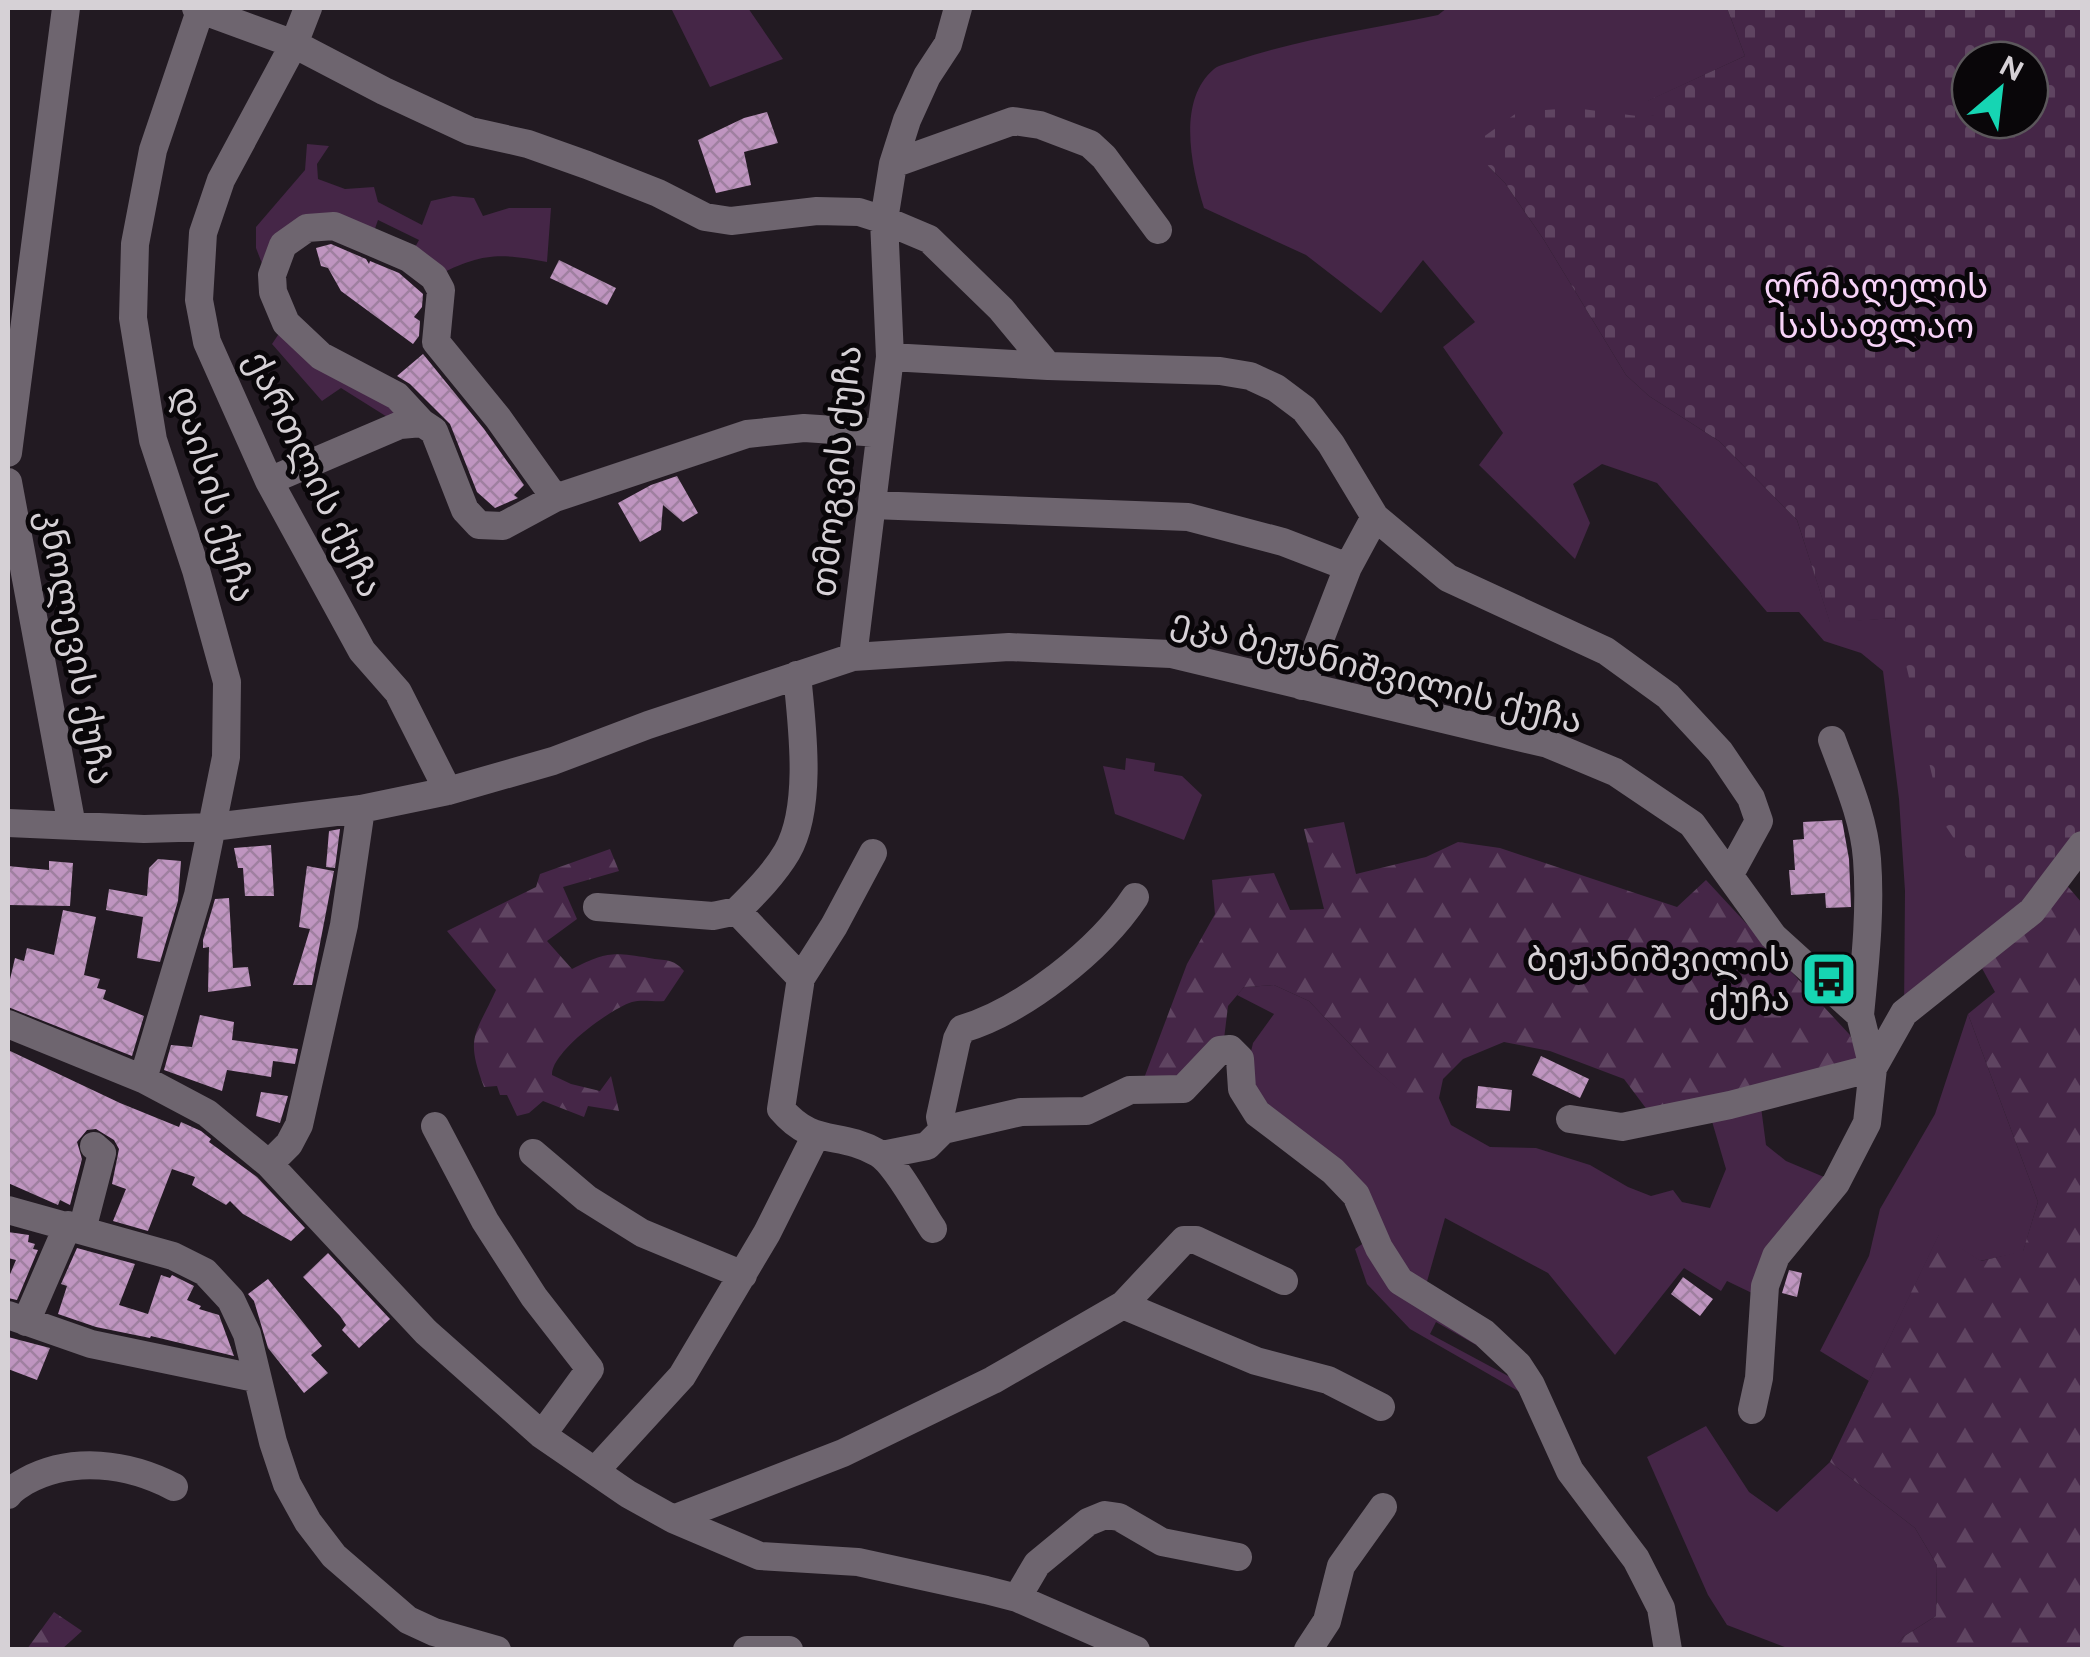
<svg xmlns="http://www.w3.org/2000/svg" width="2090" height="1657" font-family="Figtree,'Noto Sans Georgian',sans-serif">
  <style>
    .green { fill: #452647 }
    .forest { fill: url(#forest-firs) }
    .cemetery { fill: url(#cemetery-stones); fill-rule: evenodd }
    .building { fill: url(#building-cross-hatch) }
    .lines { fill: none; stroke-linecap: round; stroke-linejoin: round }
    .minor { stroke: #6e656f; stroke-width: 28 }
    .labels { text-anchor: middle; dominant-baseline: central; stroke-width: 10; stroke-linejoin: round; paint-order: stroke }
    .park-label { font-size: 35px; fill: #f7d3f8; stroke: #090609 }
    .street-label { font-size: 35px; fill: #d6d1d6; stroke: #090609 }
    .poi-label { font-size: 35px; fill: #d6d1d6; stroke: #090609; text-anchor: end }
  </style>
  <defs>
    <pattern id="forest-firs" width="22" height="20" patternUnits="userSpaceOnUse" patternTransform="scale(2.5)"><rect width="22" height="20" fill="#452647"/><path d="M5 1l3.5 6h-7zM16 11l3.5 6h-7z" fill="#5f4461"/></pattern>
    <pattern id="cemetery-stones" width="16" height="16" patternUnits="userSpaceOnUse" patternTransform="scale(2.5)"><rect width="16" height="16" fill="#452647"/><path d="M2 7V4a2 2 0 0 1 4 0v3zM10 15v-3a2 2 0 0 1 4 0v3z" fill="#5f4461"/></pattern>
    <pattern id="building-cross-hatch" width="8" height="8" patternUnits="userSpaceOnUse" patternTransform="scale(2.5)"><rect width="8" height="8" fill="#bf95c0"/><path d="M0 0l8 8M0 8l8-8" fill="none" stroke="#9f80a0"/></pattern>
  </defs>
  <rect width="100%" height="100%" fill="#221a22"/>
  <path class="green" d="M671,8H748L783,59L710,87Z
    M1447,8H1727L1745,56L1648,101L1655,115L1488,166L1505,183L1544,240L1626,375L1649,396L1719,441L1797,520L1830,622L1895,618L2032,911L1904,1013L1905,891L1899,799L1883,671L1861,653L1824,641L1799,612H1767L1657,483L1602,464L1573,484L1590,523L1575,559L1479,465L1503,433L1443,347L1475,322L1423,260L1381,313L1306,255L1204,208C1192,169 1176,101 1214,69C1219,65 1229,63 1235,61C1300,39 1371,29 1438,15Z
    M307,144L329,146L317,164L318,179L345,189L374,187L378,202L422,225L431,201L453,196L474,198L483,216L509,208H551L547,262C496,252 480,254 434,277L409,258L419,240L378,220L371,240L307,228L273,292L256,248V227L305,170Z
    M286,323L397,396L400,425L341,388L322,401L272,344Z
    M1126,758L1155,763L1154,771L1182,776L1202,795L1184,840L1115,814L1103,766L1125,770Z
    M1274,985L1309,1001L1367,1062L1410,1098H1439L1451,1125L1490,1147L1536,1148L1590,1165L1628,1187L1651,1196L1673,1190L1682,1202L1710,1208L1726,1169L1711,1118L1761,1107L1766,1145L1786,1161L1824,1177L1754,1294L1727,1281L1721,1291L1684,1268L1615,1355L1548,1273L1445,1218L1426,1285L1407,1270L1299,1136L1254,1090L1248,1064L1253,1043L1274,1014L1237,995L1244,987Z
    M1968,1014L2038,1202L2023,1252L1980,1261L1939,1235L1869,1381L1820,1351L1869,1256L1880,1209L1935,1114Z
    M1365,1242L1504,1361L1436,1322L1430,1334L1510,1377L1532,1399L1410,1329L1367,1284L1355,1249Z
    M1706,1426L1749,1492L1777,1512L1830,1462L1915,1528L1937,1565L1936,1616L1903,1637L1893,1650L1790,1649L1727,1625L1708,1595L1647,1457Z"/>
  <path class="forest" d="M1344,822L1356,874L1426,857L1458,842L1500,848L1677,907L1706,880L1850,1035L1861,1063L1651,1115L1624,1079L1550,1051L1504,1042L1463,1059L1443,1079L1439,1098L1410,1099L1367,1062L1309,1001L1274,985L1244,987L1228,1006L1224,1039L1182,1086L1143,1081L1187,964L1215,914L1212,880L1274,873L1290,910L1324,909L1304,829Z
    M610,849L619,871L563,887L577,919L547,941L572,969C607,952 611,952 649,958C665,961 673,958 684,971L664,1001C655,1002 641,999 632,1002C610,1009 551,1052 552,1075L571,1084L600,1091L611,1076L619,1111L588,1106L584,1117L543,1101L529,1113L517,1116L507,1095H500L497,1086L484,1087C465,1036 475,1036 496,990L447,931L536,887L540,874Z
    M2064,882L2082,903V1649H1893L1903,1637L1936,1616L1937,1565L1915,1528L1830,1462L1939,1234L1981,1261L2023,1251L2038,1202L1968,1014L1995,992L1978,961Z
    M54,1612L82,1631L62,1649H27Z"/>
  <path class="cemetery" d="M1727,8H2082V845L2032,911L1991,894L1943,822L1895,618L1830,623L1797,520L1719,441L1649,396L1626,375L1544,240L1505,183L1488,166L1482,138L1518,112L1574,108L1645,117L1654,115L1647,101L1745,56ZM1970,60H2030V120H1970Z"/>
  <path class="building" d="M767,112L778,143L744,152L751,185L716,193L698,140L744,118Z
    M331,244L366,259L369,264L370,261L399,273L423,294L422,307L414,317L420,321L419,336L413,344L341,291L328,268L321,266L316,248Z
    M559,260L616,288L607,305L550,278Z
    M423,354L484,429L524,485L514,495L518,498L495,508L477,492L450,424L410,384L397,376Z
    M677,476L698,513L683,522L663,505L661,530L640,542L618,503L651,485Z
    M1842,820L1849,859L1851,907L1826,908L1825,893L1791,895L1789,870H1795L1793,840L1804,839L1803,822Z
    M340,829L335,868L326,867L329,831Z
    M271,845L274,896H245L243,868H238L234,848Z
    M158,859L181,861L178,901L160,962L137,958L143,917L106,910L109,889L147,896L149,868Z
    M49,861L73,863L70,906L8,905V866L49,870Z
    M307,866L334,871L312,985H293L310,929L299,927Z
    M229,898L233,968L248,967L251,986L208,992L209,947L203,948V940L215,899Z
    M63,910L96,917L84,975L100,979L97,988L106,990L103,999L144,1016L132,1056L8,1007V988L15,958L24,961L27,948L54,955Z
    M200,1015L234,1022L232,1040L298,1049L295,1064L273,1061L271,1077L227,1070L222,1091L164,1070L171,1045L192,1047Z
    M8,1050L120,1103L179,1127L181,1122L201,1131L211,1139L209,1142L257,1177L305,1228L291,1241L243,1214L230,1201L226,1205L192,1185L195,1177L172,1169L148,1231L113,1221L126,1189L112,1184L119,1149L114,1140L96,1129L87,1130L77,1142L82,1159L70,1205L60,1200L58,1205L8,1183Z
    M1541,1056L1589,1079L1580,1098L1532,1075Z
    M1478,1086L1512,1090L1510,1111L1476,1108Z
    M261,1092L288,1096L280,1123L256,1116Z
    M8,1232L29,1235L28,1242L35,1244L33,1249L38,1250L17,1300L8,1298V1279L16,1260L8,1258Z
    M77,1248L135,1264L119,1305L148,1314L161,1275L170,1278L172,1275L194,1286L187,1300L201,1306L199,1309L219,1315L234,1356L151,1336L150,1338L96,1327L58,1314L67,1286L61,1284Z
    M328,1253L390,1319L359,1348L342,1330L346,1325L340,1316L303,1277Z
    M1789,1270L1802,1273L1797,1297L1782,1293Z
    M1683,1277L1713,1299L1700,1316L1671,1294Z
    M268,1279L322,1346L311,1355L328,1373L304,1393L268,1348L254,1301L248,1294Z
    M8,1337L50,1348L37,1380L8,1369Z"/>
  <g class="lines">
    <path class="minor" d="M196,8L294,44L384,91L470,131L528,144L587,165L658,193L705,217L731,221L817,211L859,212L884,220L929,239L1001,309L1048,366
      M308,8L294,44L221,180L203,233L199,300L207,342L269,481L362,651L398,692L448,791
      M893,164L1013,121L1040,125L1090,144L1104,157L1158,230
      M890,357L1048,366L1220,371L1250,376L1276,388L1304,409L1331,444L1375,517L1448,578L1606,651L1668,696L1720,752L1751,798L1759,821L1730,874
      M8,453L66,8
      M269,481L400,425L422,423
      M8,482L72,826
      M555,498L498,418L436,342L441,290L434,277L409,258L334,226L307,228L283,245L272,275L273,292L286,323L321,356L397,396L422,423L434,431L465,510L479,525L503,526L555,498L747,434L804,428L880,433
      M872,505L1188,517L1283,542L1348,567
      M853,657L890,357L884,220L893,164L907,120L927,76L948,44L958,8
      M1302,686L1348,567L1375,517
      M1832,740C1846,778 1864,818 1867,859C1871,911 1865,963 1860,1015
      M8,823L144,829L213,827L361,809L448,791L553,761L648,725L853,657L1009,647L1171,654L1548,744L1615,772L1692,824L1773,936L1860,1015L1873,1068L1867,1123L1836,1183L1776,1256L1765,1286L1759,1378L1752,1410
      M597,907L713,916L737,911L801,978L781,1109C814,1148 838,1130 878,1153C896,1163 920,1210 933,1229
      M737,911C755,893 774,874 787,852C813,807 802,725 797,675
      M801,978L834,926L873,853
      M8,1024L143,1079L207,1113L269,1164L426,1332L542,1435L628,1494L673,1519L760,1556L858,1562L986,1590L1017,1598L1136,1650
      M143,1079L198,895L226,757L227,682L196,570L153,440L133,318L135,244L153,150L201,8
      M1570,1119L1622,1127L1730,1105L1873,1068L1904,1013L2032,911L2082,845
      M435,1126L485,1221L534,1297L590,1369L542,1435
      M943,1130L940,1117L957,1039L962,1029C1023,1011 1100,950 1135,897
      M533,1153L586,1198L642,1233L743,1275
      M882,1155L927,1146L943,1130L1021,1112L1086,1111L1130,1090L1183,1089L1220,1050L1230,1049L1240,1059L1242,1089L1257,1113L1333,1171L1356,1195L1379,1248L1400,1281L1484,1333L1518,1365L1531,1385L1570,1471L1636,1559L1661,1608L1668,1650
      M269,1164L289,1144L299,1125L344,925L361,809
      M8,1210L173,1256L205,1272L231,1300L247,1334L273,1442L287,1484L308,1522L334,1556L408,1620L434,1632L497,1650
      M82,1230L102,1153L94,1146
      M1123,1305L1256,1361L1328,1380L1381,1407
      M8,1315L91,1344L255,1378
      M26,1322L68,1225
      M595,1471L682,1376L767,1233L815,1137
      M8,1495C13,1488 18,1486 26,1481C72,1456 128,1463 174,1487
      M673,1519L843,1453L993,1380L1123,1305L1184,1240H1196L1284,1281
      M1017,1598L1037,1564L1088,1522L1105,1515L1119,1517L1162,1542L1238,1557
      M747,1650H789
      M1308,1650L1327,1621L1341,1566L1383,1507"/>
  </g>
  <defs>
    <g id="bus-square" transform="scale(2.875)"><rect x="-9" y="-9" width="18" height="18" rx="4" fill="#16d5b3" stroke="#090609"/><path d="M-5-6H5V4H4V6H2V4H-2V6H-4V4H-5ZM-3.5-4V0h7V-4ZM-3.5 1.2v1.5H-2V1.2ZM2 1.2v1.5H3.5V1.2Z" fill="#111"/></g>
  </defs>
  <g fill-rule="evenodd">
    <use href="#bus-square" x="1829" y="979"/>
  </g>
  <g class="labels">
    <g class="park-label">
      <text x="1876" y="286">ღრმაღელის<tspan x="1876" dy="40">სასაფლაო</tspan></text>
    </g>
    <g class="street-label">
      <text transform="translate(836 471) rotate(-84)">თმოგვის ქუჩა</text>
      <text transform="translate(314 474) rotate(64)">ქართლის ქუჩა</text>
      <text transform="translate(214 494) rotate(74)">დაისის ქუჩა</text>
      <text transform="translate(76 647) rotate(79)">კნოლევის ქუჩა</text>
      <text transform="translate(1377 671) rotate(14)">ეკა ბეჟანიშვილის ქუჩა</text>
    </g>
    <g class="poi-label">
      <text x="1790" y="959">ბეჟანიშვილის<tspan x="1790" dy="40">ქუჩა</tspan></text>
    </g>
  </g>
  <rect width="2090" height="1657" fill="none" stroke="#d6d1d6" stroke-width="20"/>
  <g transform="translate(2000 90) rotate(28)"><circle r="48" fill="#090609" stroke="#5b575b" stroke-width="2.5"/>
  <path d="M0-8L18 38L0 25L-18 38Z" fill="#16d5b3"/>
  <text y="-15" font-size="28" font-weight="bold" text-anchor="middle" fill="#d6d1d6">N</text>
  </g>
</svg>
